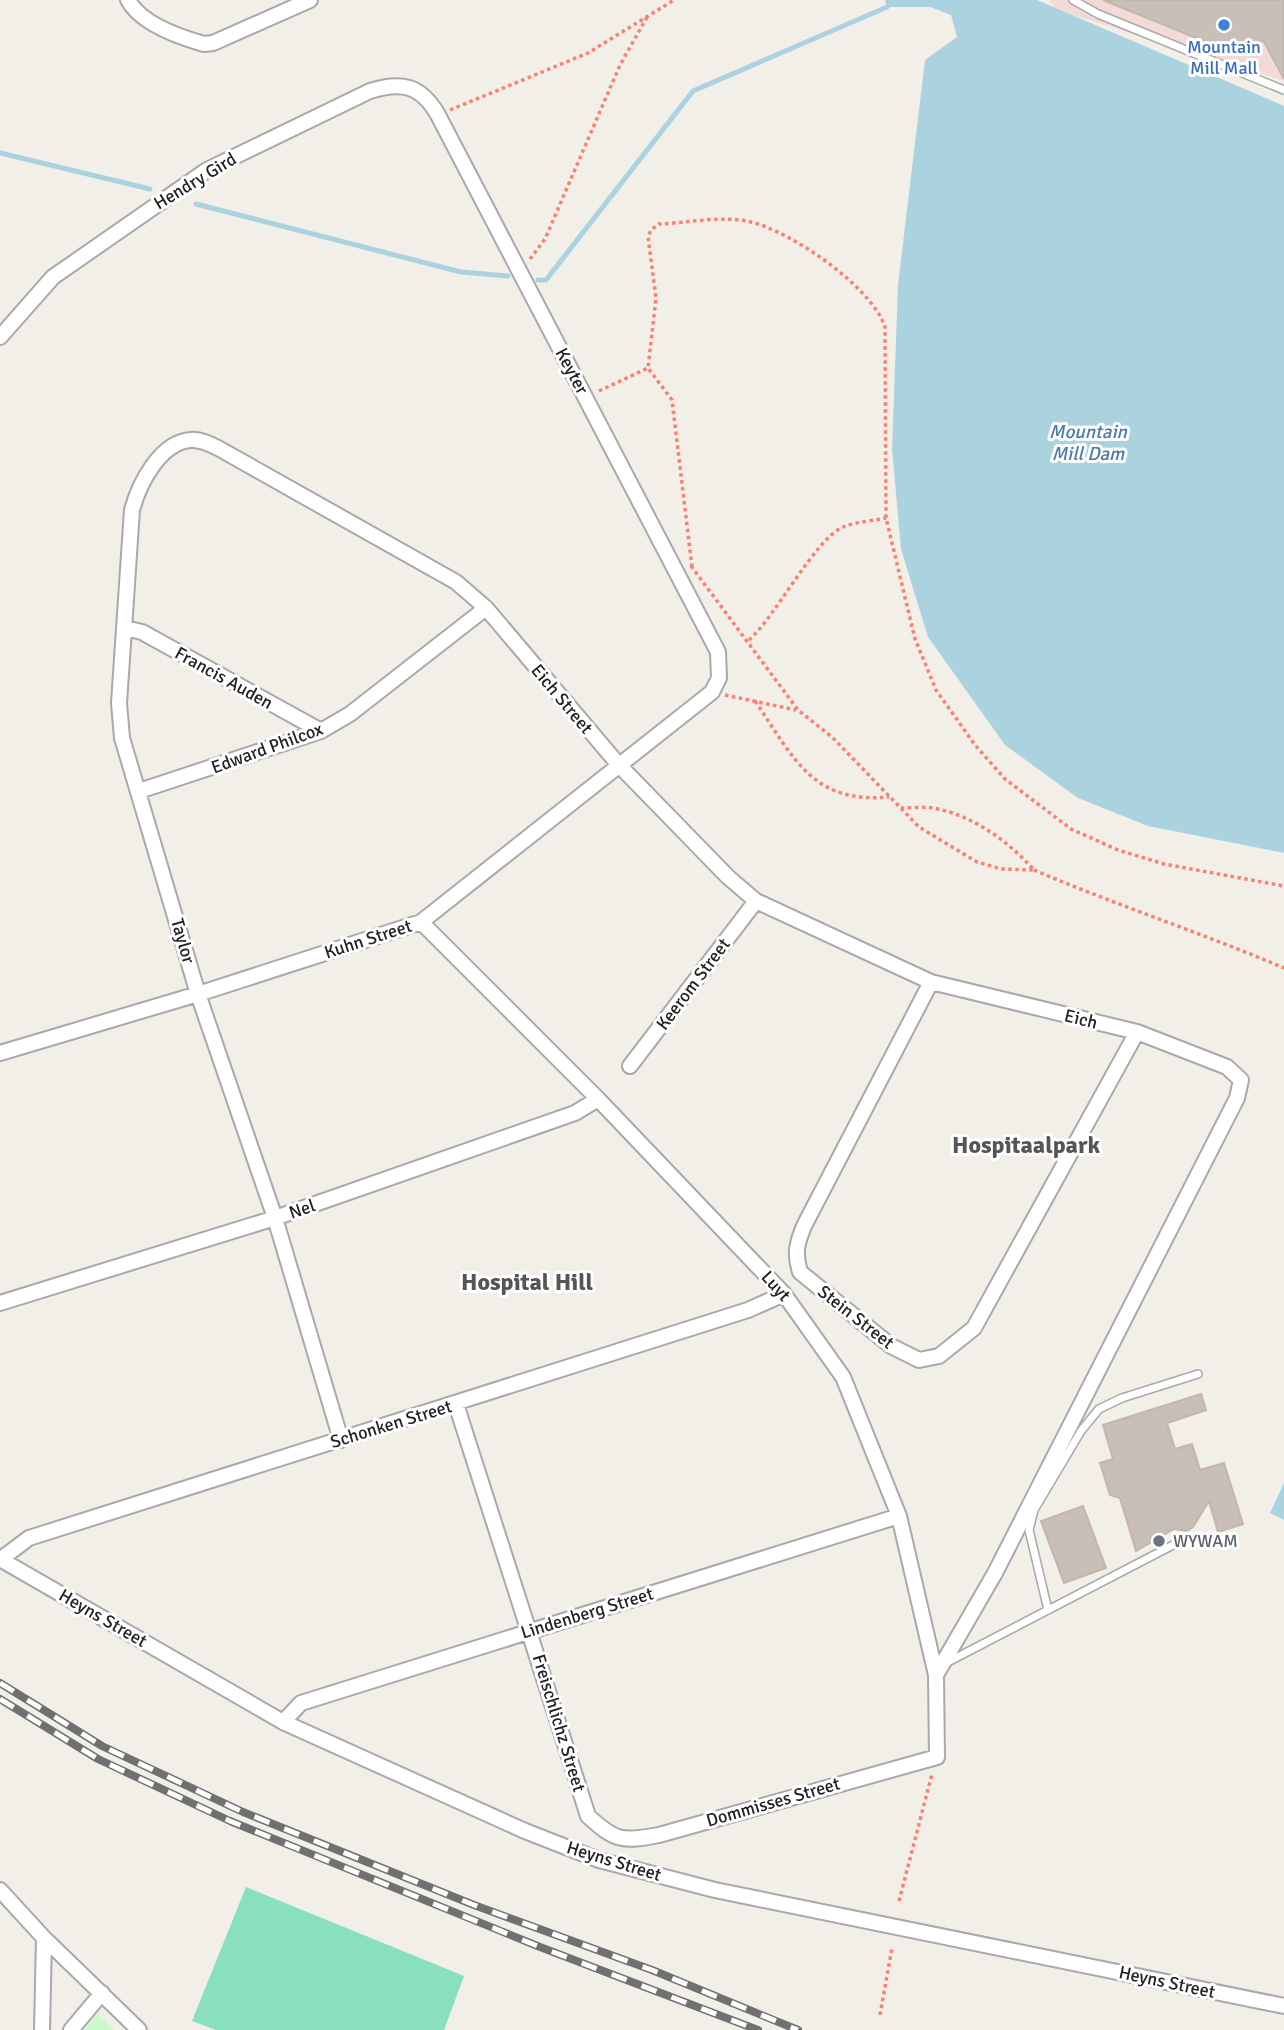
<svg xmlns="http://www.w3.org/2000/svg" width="1284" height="2030" font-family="Signika,sans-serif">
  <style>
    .commercial { fill: #f2dad9 }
    .park { fill: #c8facc }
    .pitch { fill: #88e0be }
    .water { fill: #aad3df }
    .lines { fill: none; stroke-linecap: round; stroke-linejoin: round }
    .stream { stroke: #aad3df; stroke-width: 5 }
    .building { fill: #c7bfb8; stroke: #c4b6ab; stroke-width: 2 }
    .lane-casing { stroke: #a9a9a9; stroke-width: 10 }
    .street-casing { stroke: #a9a9a9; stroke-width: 18 }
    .path { stroke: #fa8072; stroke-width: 3.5; stroke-dasharray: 3.5 3.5; stroke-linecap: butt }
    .lane { stroke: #fff; stroke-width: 7 }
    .street { stroke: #fff; stroke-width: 14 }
    .rail-casing { stroke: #707070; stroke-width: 8 }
    .rail { stroke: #fff; stroke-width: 5; stroke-dasharray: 16; stroke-linecap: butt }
    .shop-dot { fill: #3f7fe0; stroke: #fff; stroke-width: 2.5 }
    .worship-dot { fill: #6b7280; stroke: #fff; stroke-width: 2.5 }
    .labels { text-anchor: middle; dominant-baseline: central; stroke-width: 6; stroke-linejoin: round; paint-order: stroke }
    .shop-label { font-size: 18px; fill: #366cbe; stroke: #fff }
    .street-label { font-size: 18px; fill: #222; stroke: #fff }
    .worship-label { font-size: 18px; fill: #5b616d; stroke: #fff; text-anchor: start }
    .water-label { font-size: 19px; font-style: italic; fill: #4a7aab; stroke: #fff }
    .district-label { font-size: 24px; font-weight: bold; fill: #555; stroke: #fff }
  </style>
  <rect width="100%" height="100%" fill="#f2efe9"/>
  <path class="commercial" d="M1050,0H1284V81L1054,9Z"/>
  <path class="park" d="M98,2014L114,2030H84Z"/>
  <path class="pitch" d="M246,1887L464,1976L444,2030H216L192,2021Z"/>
  <path class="water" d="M885,0H1037L1284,106V853L1148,826L1078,798L1005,745L928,637L901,549L892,449L898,285L925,60L957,37L951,15L930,7H887Z
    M1284,1483V1520L1270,1513Z"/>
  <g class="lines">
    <path class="stream" d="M0,153L150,189
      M196,204L461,272L508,276
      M538,280H546L693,91L887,7"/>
  </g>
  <path class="building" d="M1103,0H1284V79L1263,40L1233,53Z
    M1201,1394L1206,1410L1167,1423L1175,1449L1192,1444L1200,1470L1224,1463L1243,1524L1218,1532L1209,1501L1193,1527L1187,1531L1174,1529L1136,1551L1120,1498L1110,1495L1100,1463L1113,1459L1103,1425Z
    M1083,1506L1106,1568L1064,1583L1041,1521Z"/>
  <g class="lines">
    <g class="lane-casing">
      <path id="lane" d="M1073,0L1098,14L1284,90
        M1048,1610L1029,1530L1034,1510L1081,1431L1099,1409L1122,1398L1198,1374
        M946,1663L1175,1544"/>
    </g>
    <g class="street-casing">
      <path id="street" d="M128,0C141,24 179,37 204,44L213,43L310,0
        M0,337L53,277L207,170L370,91C401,81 421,85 438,115L718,652L719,678L712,692L421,922L198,994L0,1053
        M125,628L142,632L321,731
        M139,791L321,731L350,714L486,608
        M421,922L598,1099L784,1294L843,1377L899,1516L936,1675L937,1757L659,1835C622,1842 615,1841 588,1816L456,1404
        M931,982L805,1224C797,1242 794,1253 800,1272L891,1346L919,1360L939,1356L974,1328L1137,1032
        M630,1066L756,901
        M0,1303L275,1218L575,1113L598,1099
        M341,1440L275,1218L198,994L122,738L119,703L132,510C139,484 160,442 191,440C200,439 210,444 218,448L456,582L486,608L618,764L728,877L756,901L931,982L1137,1032L1227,1067L1241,1080L1237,1098L995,1573L936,1675
        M0,1559L283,1722L525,1831L599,1860L715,1890L1284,2006
        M1,1559L29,1538L748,1310L784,1294
        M283,1722L301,1703L899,1516
        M0,1890L44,1938L42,2030
        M44,1938L139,2030
        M71,2030L102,1993"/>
    </g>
    <path class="path" d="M450,110L588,53L674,0
      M530,259L545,239L620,65L647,17
      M599,391L648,368
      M691,566L798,710L832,737L919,827L977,862L1001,869L1034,870C1009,842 975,817 938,809C926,806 912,808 900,808
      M692,567L672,400L648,368L656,298L648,237L651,230L659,224C687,223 723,215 751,222C792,232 872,287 885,327L886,518L915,639L936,690L975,745L1005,779L1071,829L1118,850L1164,864L1284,886
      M749,640C776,616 815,539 843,527C855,522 872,521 886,518
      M725,695L796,710
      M755,701C794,758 812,804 889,797
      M1034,870C1116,905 1202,933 1284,968
      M899,1901L932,1774
      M880,2015L892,1948"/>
    <use href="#lane" class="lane"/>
    <use href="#street" class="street"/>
    <g class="rail-casing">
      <path id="rail" d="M0,1683L102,1746L243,1812L474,1905L652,1970L798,2030
        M0,1699L98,1759L230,1821L540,1947L758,2030"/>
    </g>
    <use href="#rail" class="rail"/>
  </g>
  <circle class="shop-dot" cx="1224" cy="25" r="7"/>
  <circle class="worship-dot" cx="1159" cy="1541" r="7"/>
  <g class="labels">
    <g class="shop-label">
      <text x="1224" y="47">Mountain<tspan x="1224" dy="21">Mill Mall</tspan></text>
    </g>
    <g class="street-label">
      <text transform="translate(195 181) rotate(-31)">Hendry Gird</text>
      <text transform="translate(572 371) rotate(62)">Keyter</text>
      <text transform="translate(224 678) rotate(29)">Francis Auden</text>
      <text transform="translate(562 699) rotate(50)">Eich Street</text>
      <text transform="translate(267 748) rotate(-20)">Edward Philcox</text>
      <text transform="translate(368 939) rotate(-18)">Kuhn Street</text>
      <text transform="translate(183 941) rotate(74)">Taylor</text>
      <text transform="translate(693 984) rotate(-53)">Keerom Street</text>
      <text transform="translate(1081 1019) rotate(14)">Eich</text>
      <text transform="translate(302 1209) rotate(-19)">Nel</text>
      <text transform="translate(776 1286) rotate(48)">Luyt</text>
      <text transform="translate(856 1317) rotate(38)">Stein Street</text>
      <text transform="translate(391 1424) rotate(-17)">Schonken Street</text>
      <text transform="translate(587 1613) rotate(-17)">Lindenberg Street</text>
      <text transform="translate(103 1618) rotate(30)">Heyns Street</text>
      <text transform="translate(559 1723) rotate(73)">Freischlichz Street</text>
      <text transform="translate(773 1802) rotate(-16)">Dommisses Street</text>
      <text transform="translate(614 1861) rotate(17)">Heyns Street</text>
      <text transform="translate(1167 1982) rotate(12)">Heyns Street</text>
    </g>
    <g class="worship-label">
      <text x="1173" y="1541">WYWAM</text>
    </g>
    <g class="water-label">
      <text x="1088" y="432">Mountain<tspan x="1088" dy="22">Mill Dam</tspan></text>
    </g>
    <g class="district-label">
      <text x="1026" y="1145">Hospitaalpark</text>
      <text x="527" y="1282">Hospital Hill</text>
    </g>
  </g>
</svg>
